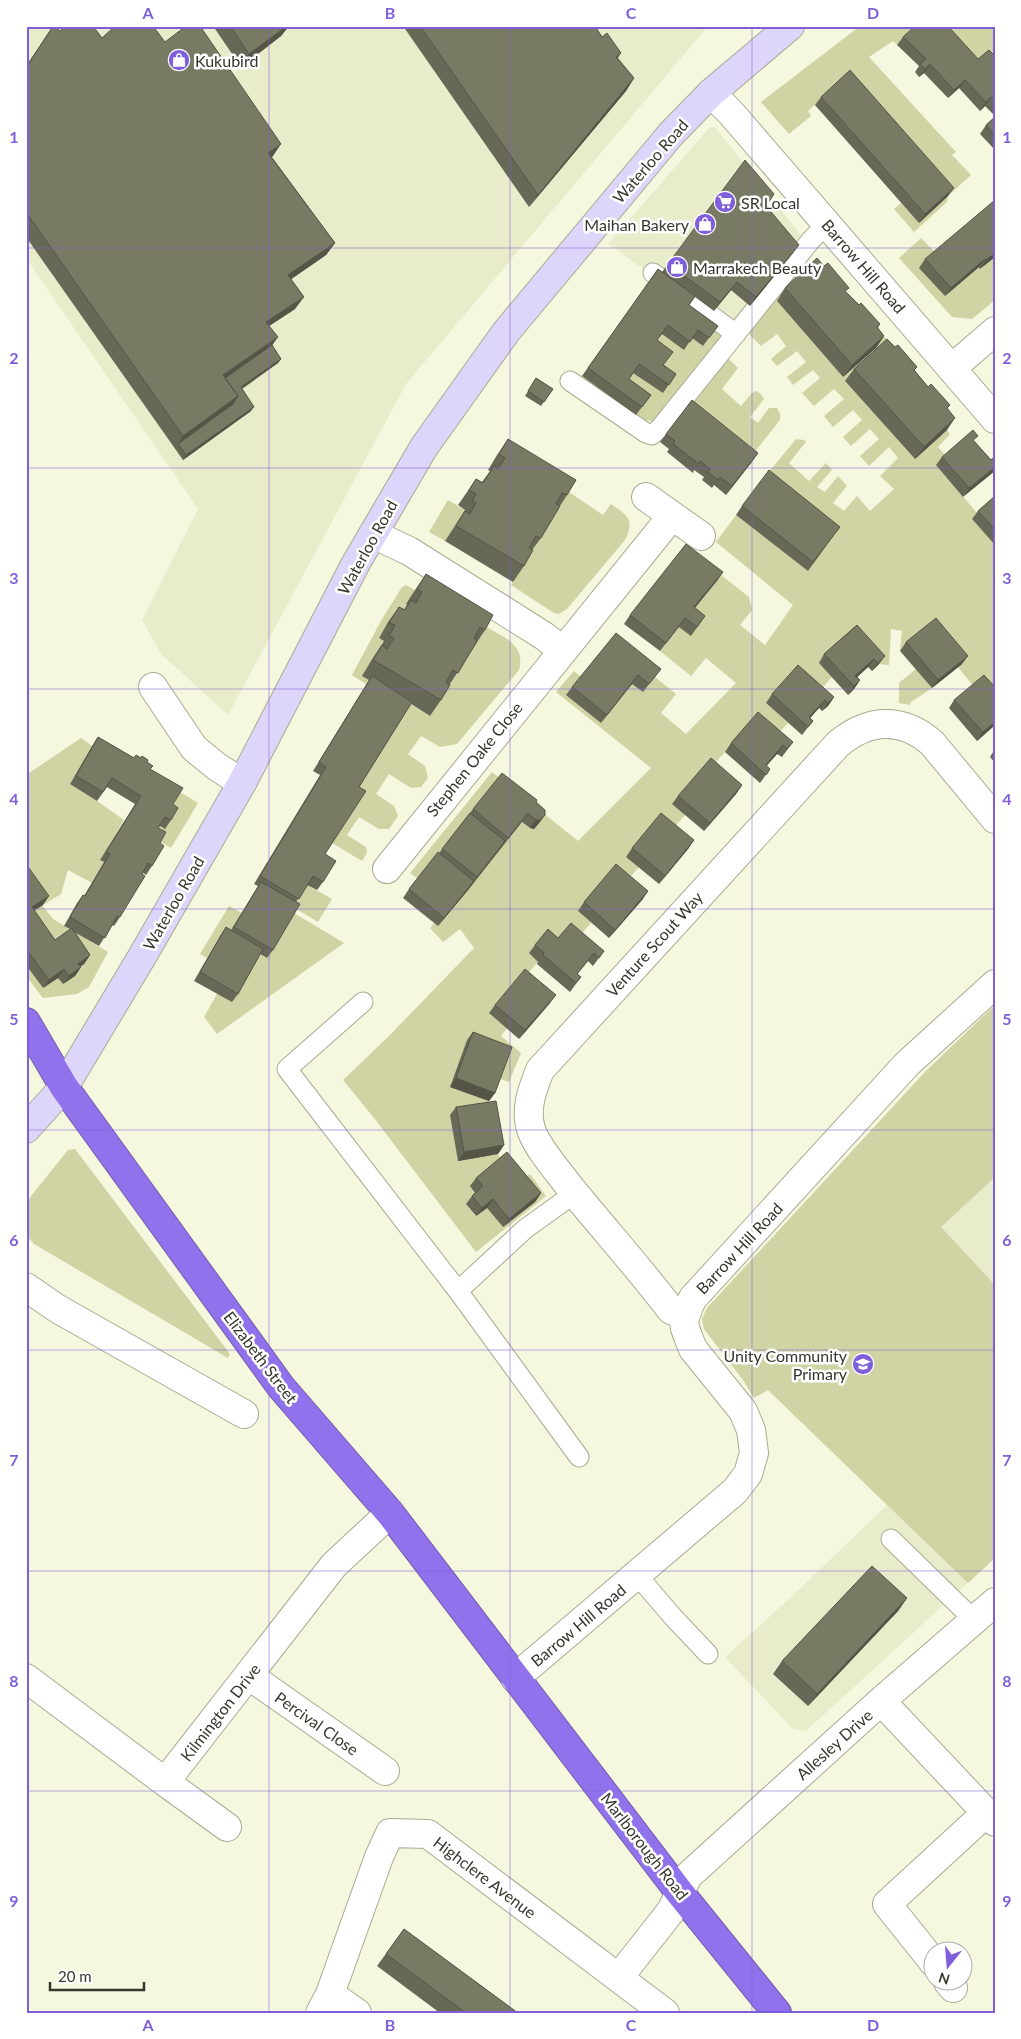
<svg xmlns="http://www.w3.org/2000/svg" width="1021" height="2039" font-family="Lato,sans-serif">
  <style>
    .built { fill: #e9eccb }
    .green { fill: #d0d3a4; fill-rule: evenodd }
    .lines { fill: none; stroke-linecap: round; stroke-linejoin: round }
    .lane-casing { stroke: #a8aa92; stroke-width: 21 }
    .street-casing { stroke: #a8aa92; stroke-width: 30 }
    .secondary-casing { stroke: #a8aa92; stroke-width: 30 }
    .highway-casing { stroke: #715da9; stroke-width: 30 }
    .lane { stroke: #fff; stroke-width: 19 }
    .street { stroke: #fff; stroke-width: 28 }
    .secondary { stroke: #ded5fa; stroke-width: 28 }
    .highway { stroke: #9172ed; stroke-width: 28 }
    .wall { fill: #676956 }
    .shaded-wall { fill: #545546 }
    .building { fill: #787a64; stroke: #545546 }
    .grid { fill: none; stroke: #7f5fd9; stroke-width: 1; stroke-opacity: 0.55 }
    .labels { text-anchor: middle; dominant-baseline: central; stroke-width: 5; stroke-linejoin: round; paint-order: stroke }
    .poi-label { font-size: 16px; fill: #35362c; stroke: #fff; text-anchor: start }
    .street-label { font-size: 16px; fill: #35362c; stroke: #fff }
    .neatline { fill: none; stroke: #7f5fd9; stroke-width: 2 }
    .grid-label { font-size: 16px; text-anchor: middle; font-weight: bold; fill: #7f5fd9 }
  </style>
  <rect width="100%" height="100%" fill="#f5f8de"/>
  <path class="built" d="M26,26H708L406,384L228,715L161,654L142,620L198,509L26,258Z
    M710,127H715L812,249L741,338L608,244Z
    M995,1005V1558L806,1731L793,1729L725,1657L788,1600L887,1505L768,1390L754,1398L743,1380L704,1329L702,1319L707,1308L925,1072Z"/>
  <path class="green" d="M860,26H918L897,45L893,41L869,57L956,152L952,155L971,175L948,196L947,202L914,232L894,209L901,203L919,222L948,196L844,79L808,111L811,116L789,134L761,102Z
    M934,26H995V71L972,68Z
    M921,238L936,253L945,296L979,267L981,269L995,257V300L972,319L952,317L899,258Z
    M802,264L809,270L777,301L843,377L876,349L871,321L906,363L845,381L915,459L947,430L950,434L938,447L947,457L949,480L978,514L972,519L995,545V703L974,687L958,667L961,664L900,651L902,631L891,629L889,665L879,664L851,634L832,677L816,695L766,703L788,723L773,739L752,721L709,770L685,815L624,884L578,911L591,923L576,940L529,953L538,962L522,980L489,1013L507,1028L501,1036L521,1053L509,1082L498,1078L467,1040L450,1087L489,1101V1104L451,1115L458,1160L498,1154L501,1160L477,1195L466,1204L475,1216L487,1208L503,1227L519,1182L530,1174L546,1196L476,1252L374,1118L343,1080L389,1036L474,948L460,929L443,942L430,928L434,923L438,926L418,879L410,873L492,772L578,841L651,768L556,692L574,671L581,677L601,723L632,684L643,692L655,677L676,694L661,713L686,734L736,683L706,658L691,676L660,651L688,616L707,564L749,597L752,610L740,625L765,645L793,605L716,542L736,515L807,570L763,479L796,439L804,440L806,442L789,463L809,481L826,463L832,470L817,487L825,492L838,476L847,486L833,503L844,511L857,496L870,511L894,489L880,476L898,458L889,447L869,466L860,456L879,439L870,429L851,446L843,437L862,420L853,410L833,427L824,416L844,399L834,389L814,406L802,393L820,378L813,370L793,385L787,377L806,362L797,351L777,366L771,359L786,346L777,334L761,346L747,332ZM467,818H539L534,829L530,828L522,822L502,846Z
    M683,314L720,326L721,343L660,421C633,423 633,408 623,387L662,334L692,338L703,346L712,335Z
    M725,355L738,368L722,389L741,406L752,393L756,391L761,394L764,399L750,417L758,423L769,408H777L780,414V420L749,459L686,409L660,442L658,441Z
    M563,488L603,515L611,504C628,516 635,519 625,540L567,609L559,614L554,613L511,585Z
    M448,500L465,510L445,541L429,532Z
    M406,585L415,590L411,608L388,623L379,638L384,641L378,651L383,654L363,676L430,716L485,626C504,638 526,644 519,670L457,744L440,747L421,736L408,754L425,766L428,778L421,787L411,788L389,774L376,794L394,806L398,816L389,829H379L359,817L347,835L366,847L367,853L362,861L332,843L353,795L406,710L352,675L382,619L402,587Z
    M916,669L932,688L911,702L910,705L899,703V683Z
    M81,738L92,746L70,784L97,801L124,820L101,860L104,862L92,883L68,870L61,894L43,905L26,882V775Z
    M152,775L198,803L171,848L152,837L159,825L165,828Z
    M307,885L332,899L318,922L293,907Z
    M42,905L53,919L108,952L89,987L77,994L43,998L26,976V965L43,988L58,978L63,984L75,976L49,949L26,916Z
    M229,906L242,913L228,936L266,958L294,913L344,943L217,1034L204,1017L217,994L220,936L207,958L200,954Z
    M995,1005V1177L941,1227L995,1285V1558L968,1583L768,1390L754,1398L743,1380L704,1329L702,1319L707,1308L925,1072Z
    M75,1149L230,1354L228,1358L34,1244L26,1235V1205L31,1196L68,1150Z"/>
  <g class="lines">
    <g class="lane-casing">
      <path id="lane" d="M653,273L736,334
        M570,381L646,433L652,435L661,427L811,240L827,224
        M363,1002L287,1069L458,1291L579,1457
        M458,1291L525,1229L575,1193
        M891,1539L974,1620
        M637,1575L673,1617L708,1654"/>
    </g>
    <g class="street-casing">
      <path id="street" d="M711,93L731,113L995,419
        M952,368L995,331
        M646,497L701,536
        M373,534L409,551L544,636L562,650
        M153,687L194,748L216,766L242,783
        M387,869L672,516
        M26,1287L58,1309L244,1414
        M685,1315L671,1310C639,1268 603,1228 569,1186C558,1171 539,1150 532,1132C524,1111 532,1090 540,1070L838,744C868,719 901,716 932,743L995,819
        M248,1675L385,1771
        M26,1678L165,1782L334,1565L390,1513
        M515,1678L735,1491L748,1474L754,1453L751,1430L743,1411L693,1349L689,1339L685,1328L684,1321L689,1306L693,1298L907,1064L995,984
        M881,1701L995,1822
        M165,1782L227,1827
        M934,1963L887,1904L986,1813
        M619,1977L671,1911L688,1876L881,1701L995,1602
        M948,1982L953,1988
        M330,1994L357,2013
        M320,2013L330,1994L379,1857L390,1833L428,1834L665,2013"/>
    </g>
    <g class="secondary-casing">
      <path id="secondary" d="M26,1129L64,1087L143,955L242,783L356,563L424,447L506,332L671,134L711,93L790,26"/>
    </g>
    <g class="highway-casing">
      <path id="highway" d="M26,1022L64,1087L281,1387L390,1513L680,1893L777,2013"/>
    </g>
    <use href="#lane" class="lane"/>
    <use href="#street" class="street"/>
    <use href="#secondary" class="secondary"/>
    <use href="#highway" class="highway"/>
  </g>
  <path class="wall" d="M53,26L60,31L102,38L165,42L273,156L272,157L335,243L326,255L291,279L295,309L269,326L272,345L281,359L278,363L242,389L251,411L183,460L26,237V66Z
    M213,26H289L281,36L241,67Z
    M403,26H595L602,37L621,53L618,58L634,78L626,91L529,207Z
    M903,37L978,59L995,56V116L985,106L980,111L959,88L948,98L924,73L919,77L915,72L919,66L897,45Z
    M821,97L948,196L919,223L815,105Z
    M995,117V150L980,134L986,125Z
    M766,206L793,253L750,306L731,290L714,311L695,297L689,305L718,326L703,346L692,338L684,350L662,334L657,340L664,365L676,374L663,393L633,373L629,379L651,395L636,415L582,376L658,269L662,272L668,264Z
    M995,257L980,269L979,267L945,296L919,268L925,259Z
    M785,288L846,292L880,324L878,328L884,336L876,348L843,377L777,301Z
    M854,369L914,370L947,409V430L915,459L845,381Z
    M536,378L553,389L541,406L525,396Z
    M666,434L758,453L726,495L714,485L712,488L702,480L704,477L694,470L693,473L667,452L669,449L660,442Z
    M508,439L567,495L560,506L541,538L532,550L524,566L513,582L445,541L465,510L458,505L476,479L482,482L490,471L488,470L497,455Z
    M974,441L991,460L963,497L936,465L942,457Z
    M995,496V545L972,519L978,511Z
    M742,506L834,535L808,571L736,515Z
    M723,572L695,608L705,616L691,636L679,627L660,651L624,624L630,615Z
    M426,574L485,630L450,684L441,700L430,716L411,704L359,787L325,854L323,882L317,890L307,885L296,902L273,950L267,958L260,954L238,994L232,1002L194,981L220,936L226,927L231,930L258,886L254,884L320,775L313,771L369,680L362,676L371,661L384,641L379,638L388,622L399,607L404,610L407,605L406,604L415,590Z
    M857,625L879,664L872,671L868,667L857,677L860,680L854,689L848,695L819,663L824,654Z
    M906,642L962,664L932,688L900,651Z
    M661,669L643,692L632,684L601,723L566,695L572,687Z
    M772,694L834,697L828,706L822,711L819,708L810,718L813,721L802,735L766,703Z
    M954,700L995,725L977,741L949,708Z
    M98,737L134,758L147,762L150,769L173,804L171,820L165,829L160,826L158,828L160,843L152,866L146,875L142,872L120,917L114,926L112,925L99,946L74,932L90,955L84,964L80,967H81L75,976L63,984L58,978L43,988L26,965V864L43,905L34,910L55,940L70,929L64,926L77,903L83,895L84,896L104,862L100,860L135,804L107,787L97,801L70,784L92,746Z
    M793,742L782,757L777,754L766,766L770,769L760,783L725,752L731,743Z
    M995,749V763L990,757Z
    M742,785L736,794L704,831L672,804L678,796Z
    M536,802L545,815L539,823L534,829L530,828L522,822L468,890L438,926L403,898L409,889L439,853L473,809Z
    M694,840L688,849L659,884L626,857L632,848Z
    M648,891L642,900L609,938L578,911L584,902Z
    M535,945L604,951L593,966L588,961L577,974L581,977L570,992L537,964L538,962L529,953Z
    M550,1003L519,1039L489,1013L495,1005Z
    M473,1032L495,1093L489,1101L450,1087L467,1040Z
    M456,1107L504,1145L498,1154L458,1161L450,1115Z
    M476,1178L541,1193L535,1202L503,1227L487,1208L476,1216L466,1204L472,1196L475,1193L470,1186Z
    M907,1598L898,1611L808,1706L773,1674L782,1661Z
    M404,1929L518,2013H440L377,1966Z"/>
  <path class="shaded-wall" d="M287,26H289L281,36L241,67L249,54Z
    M930,64L924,73L919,77L925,69Z
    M634,78L626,91L529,207L538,195Z
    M965,80L959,88L948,98L954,90Z
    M991,97L985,106L980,111L986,102Z
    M281,144L273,156L260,165L268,153Z
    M954,188L948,196L919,223L925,214Z
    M335,243L326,255L280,287L288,275Z
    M799,245L793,253L750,306L756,297Z
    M995,253V257L980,269L986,260Z
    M985,259L979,267L945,296L951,288Z
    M737,282L731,290L714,311L720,302Z
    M304,297L295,309L257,334L266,322Z
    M884,336L876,348L843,377L852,365Z
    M278,337L269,350L219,384L223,375Z
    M281,359L278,363L238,391L241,387Z
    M238,396L230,408L178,444L183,436Z
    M254,407L251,411L183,460L186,455Z
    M955,418L947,430L915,459L924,447Z
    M758,453L752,462L726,495L732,486Z
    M995,467V471L963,497L969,488Z
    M723,572L717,581L688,616L694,607Z
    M885,656L879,664L872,671L878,663Z
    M968,656L962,664L932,688L938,680Z
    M874,659L868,667L850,684L855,676Z
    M638,675L632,684L601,723L607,715Z
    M860,680L854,689L848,695L854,686Z
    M834,697L828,706L822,711L828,703Z
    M825,700L819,708L803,726L809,717Z
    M995,722V725L977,741L983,732Z
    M783,745L777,754L762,771L766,765Z
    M742,785L736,794L704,831L710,823Z
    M528,813L468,890L438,926L444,918L472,884Z
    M545,815L539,823L534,829L530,828L536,820Z
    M694,840L688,849L659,884L665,876Z
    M648,891L642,900L609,938L615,930Z
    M49,896L43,905L26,916L32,907Z
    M90,955L84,964L72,972L78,964Z
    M81,967L75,976L63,984L69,976Z
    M64,969L58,978L43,988L49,980Z
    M556,995L550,1003L519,1039L525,1030Z
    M456,1078L495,1093L489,1101L450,1087Z
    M504,1145L498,1154L458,1161L464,1152Z
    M541,1193L535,1202L503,1227L509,1219Z
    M493,1199L487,1208L476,1216L482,1208Z
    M907,1598L898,1611L808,1706L817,1694Z"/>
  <path class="building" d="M53,26H55L60,31L66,26H93L102,38L115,26H153L165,42L186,26H200L281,144L268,153L335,243L288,275L304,297L266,322L278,337L223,375L238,396L183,436L26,212V68Z
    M230,26H287L249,54Z
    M420,26H595L602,37L607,33L621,53L616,57L634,78L538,195Z
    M915,26H948L978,59L989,50L995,56V101L991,97L986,102L965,80L954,90L930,64L925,69L920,64L926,59L903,37Z
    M850,70L954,188L925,214L821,97Z
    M995,117V135L986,125Z
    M745,160L774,194L766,206L799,245L756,297L737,282L720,302L668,264Z
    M995,200V253L986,260L985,259L951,288L925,259Z
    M817,258L824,266L828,263L849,288L845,291L859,305L861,303L880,324L877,327L884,336L852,365L785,288Z
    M658,269L695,296L689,305L718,326L709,338L698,330L690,342L668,325L657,340L673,352L663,365L676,374L669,385L639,364L629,379L651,395L642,407L588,368Z
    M887,339L895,347L898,345L917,367L914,370L928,387L931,384L950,405L947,408L955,418L924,447L854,369Z
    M272,345L281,359L241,387L254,407L186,455L178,444L233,404L238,396L225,378Z
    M536,378L553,389L544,402L528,391Z
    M692,400L758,453L732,486L720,477L718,480L708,472L710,469L700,461L699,464L673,444L675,441L666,434Z
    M973,430L978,436L973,440L991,460L995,456V467L969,488L942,457Z
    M508,439L576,480L567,495L562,493L556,504L560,506L541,538L536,536L529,548L533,550L524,566L456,526L465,511L470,514L476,503L472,501L476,494L469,490L476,479L483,483L494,466L498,469L505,458L499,454Z
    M769,470L840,527L813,562L742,506Z
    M995,496V530L978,511Z
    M686,544L723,572L694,607L705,616L697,627L685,618L666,643L630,615Z
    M426,574L493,615L485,630L480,627L474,638L477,641L458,673L453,670L446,682L450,685L441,700L373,660L382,645L387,649L394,638L389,636L395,625L389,623L399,607L405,610L411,600L416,603L422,592L417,589Z
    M936,618L968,656L938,680L906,642Z
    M857,625L885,656L878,663L874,659L855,676L860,680L854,686L824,654Z
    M616,633L661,669L649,684L638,675L607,715L572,687Z
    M798,665L834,697L828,703L825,700L809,717L813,721L808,727L772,694Z
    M984,675L995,687V722L983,732L954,700Z
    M372,676L412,702L359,787L366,791L325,854L336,861L323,882L313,876L299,899L260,876L326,767L319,762Z
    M758,712L793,742L787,749L783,745L766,765L770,769L766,775L731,743Z
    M98,737L134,758L136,755L141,758L142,756L148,760L147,762L153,766L150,769L183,788L173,804L178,808L171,820L165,817L158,828L166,832L160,843L164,846L152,866L148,863L142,874L145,876L120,917L117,916L105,938L70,917L83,895L85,896L110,854L106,852L141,796L112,778L103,792L76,776Z
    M711,758L742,785L710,823L678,796Z
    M502,773L537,800L536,802L545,810V815L540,820H536L528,813L508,838L473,809Z
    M470,813L505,841L477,877L442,849Z
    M661,813L694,840L665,876L632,848Z
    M438,852L474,881L444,918L409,889Z
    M26,864L49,896L32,907L55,940L72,928L90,955L78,964L81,967L69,976L64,969L49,980L26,949Z
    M616,864L648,891L615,930L584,902Z
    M261,882L300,904L273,950L234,927Z
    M571,923L604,951L599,958L594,953L577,974L581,977L576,983L543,955L544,953L535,945L548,929L558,938Z
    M226,927L263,949L238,994L200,972Z
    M525,969L556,995L525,1030L495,1005Z
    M473,1032L512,1047L495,1093L456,1078Z
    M496,1101L504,1145L464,1152L456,1107Z
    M507,1152L541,1193L509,1219L493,1199L482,1208L472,1196L483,1186L476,1178Z
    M872,1566L907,1598L817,1694L782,1661Z
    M404,1929L518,2013H466L386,1954Z"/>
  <path class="grid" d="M269,26V2013M510,26V2013M752,26V2013M26,248H995M26,468H995M26,689H995M26,909H995M26,1130H995M26,1350H995M26,1571H995M26,1791H995"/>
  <defs>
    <g id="shop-disc" transform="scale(1.125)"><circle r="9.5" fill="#7f5fd9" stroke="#fff"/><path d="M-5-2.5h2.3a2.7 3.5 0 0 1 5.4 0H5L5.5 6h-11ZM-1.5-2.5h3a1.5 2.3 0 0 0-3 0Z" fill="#fff"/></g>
    <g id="supermarket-disc" transform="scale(1.125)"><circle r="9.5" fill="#7f5fd9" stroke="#fff"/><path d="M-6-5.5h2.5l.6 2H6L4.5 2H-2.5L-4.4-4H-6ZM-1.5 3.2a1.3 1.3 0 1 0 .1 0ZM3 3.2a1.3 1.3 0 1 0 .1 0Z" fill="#fff"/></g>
    <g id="school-disc" transform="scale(1.125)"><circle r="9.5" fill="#7f5fd9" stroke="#fff"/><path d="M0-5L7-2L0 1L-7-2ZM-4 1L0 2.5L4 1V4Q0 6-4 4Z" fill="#fff"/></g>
  </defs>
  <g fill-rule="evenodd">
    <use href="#shop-disc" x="179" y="60"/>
    <use href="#supermarket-disc" x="725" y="202"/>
    <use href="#shop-disc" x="705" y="224"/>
    <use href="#shop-disc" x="677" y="267"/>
    <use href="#school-disc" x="863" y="1364"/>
  </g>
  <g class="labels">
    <g class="poi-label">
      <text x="195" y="60">Kukubird</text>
      <text x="741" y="202">SR Local</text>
      <text x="689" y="224" text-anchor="end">Maihan Bakery</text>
      <text x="693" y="267">Marrakech Beauty</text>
      <text x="847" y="1355" text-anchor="end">Unity Community<tspan x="847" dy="18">Primary</tspan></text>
    </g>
    <g class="street-label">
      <text transform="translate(650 161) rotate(-49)">Waterloo Road</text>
      <text transform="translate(864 266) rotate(49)">Barrow Hill Road</text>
      <text transform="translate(367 547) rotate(-61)">Waterloo Road</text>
      <text transform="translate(474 759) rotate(-51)">Stephen Oake Close</text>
      <text transform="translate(173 903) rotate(-60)">Waterloo Road</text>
      <text transform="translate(654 944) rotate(-48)">Venture Scout Way</text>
      <text transform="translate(739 1248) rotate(-47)">Barrow Hill Road</text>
      <text transform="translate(261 1357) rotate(53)">Elizabeth Street</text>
      <text transform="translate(578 1625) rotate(-40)">Barrow Hill Road</text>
      <text transform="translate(220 1712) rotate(-52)">Kilmington Drive</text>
      <text transform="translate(317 1723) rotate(35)">Percival Close</text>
      <text transform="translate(834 1744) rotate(-42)">Allesley Drive</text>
      <text transform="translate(645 1846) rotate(52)">Marlborough Road</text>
      <text transform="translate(485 1877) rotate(37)">Highclere Avenue</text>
    </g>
  </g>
  <rect width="1021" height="2039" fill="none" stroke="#ffffff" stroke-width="55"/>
  <g transform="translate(948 1966) rotate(197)"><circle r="24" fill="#ffffff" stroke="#aeafab"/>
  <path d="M0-4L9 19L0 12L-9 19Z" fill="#7f5fd9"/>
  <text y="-8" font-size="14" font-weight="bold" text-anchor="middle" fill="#35362c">N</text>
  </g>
  <path d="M50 1982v8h94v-8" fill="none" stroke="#35362c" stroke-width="2.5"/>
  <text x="58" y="1982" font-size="15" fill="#35362c" stroke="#ffffff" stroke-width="4" paint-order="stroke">20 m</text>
  <rect x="28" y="28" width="966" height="1984" class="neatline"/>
  <g class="grid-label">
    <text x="148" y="19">A</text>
    <text x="390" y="19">B</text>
    <text x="631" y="19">C</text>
    <text x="873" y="19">D</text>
    <text x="14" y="143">1</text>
    <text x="1007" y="143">1</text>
    <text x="14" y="364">2</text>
    <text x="1007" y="364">2</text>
    <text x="14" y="584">3</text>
    <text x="1007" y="584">3</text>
    <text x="14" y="805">4</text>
    <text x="1007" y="805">4</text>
    <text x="14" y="1025">5</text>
    <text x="1007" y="1025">5</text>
    <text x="14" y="1246">6</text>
    <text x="1007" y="1246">6</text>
    <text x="14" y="1466">7</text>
    <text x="1007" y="1466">7</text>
    <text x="14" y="1687">8</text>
    <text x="1007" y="1687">8</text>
    <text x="14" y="1907">9</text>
    <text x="1007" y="1907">9</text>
    <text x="148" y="2031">A</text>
    <text x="390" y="2031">B</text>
    <text x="631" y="2031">C</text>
    <text x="873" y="2031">D</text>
  </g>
</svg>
